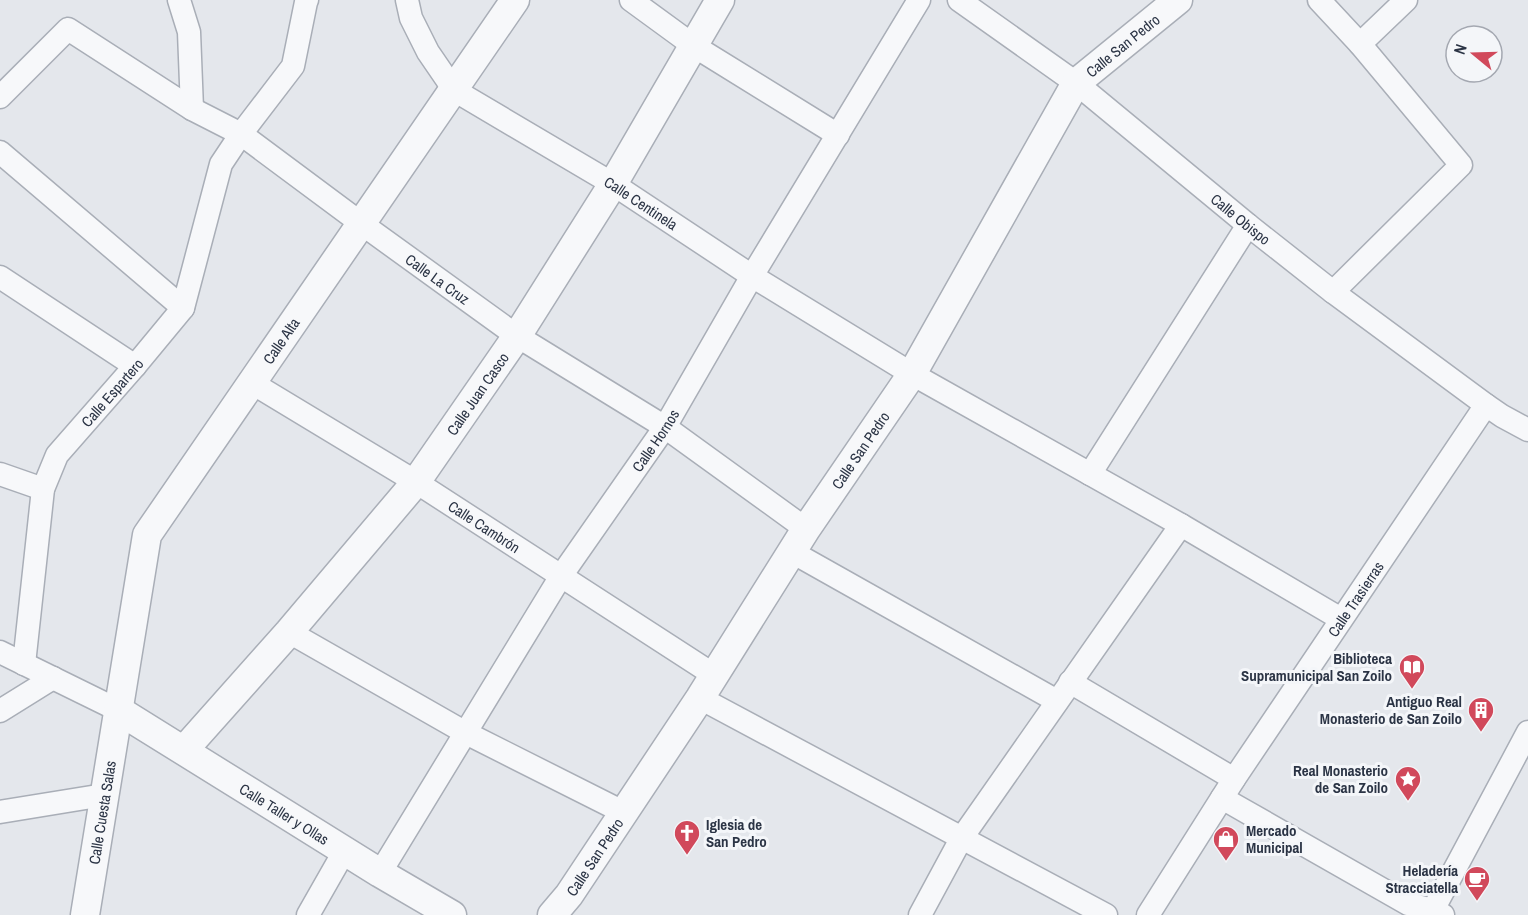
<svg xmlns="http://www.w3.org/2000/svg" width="1528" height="915" font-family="'Archivo Narrow',sans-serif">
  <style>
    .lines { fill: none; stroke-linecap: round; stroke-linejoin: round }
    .minor-casing { stroke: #a9aeb7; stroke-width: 25 }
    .tertiary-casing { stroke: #a9aeb7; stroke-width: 31 }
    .minor { stroke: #f7f8fa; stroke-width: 22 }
    .tertiary { stroke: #f7f8fa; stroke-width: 28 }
    .labels { text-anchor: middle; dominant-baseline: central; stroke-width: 6; stroke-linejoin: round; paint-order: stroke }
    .street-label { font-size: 15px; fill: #2b3445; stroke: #f4f6f9 }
    .poi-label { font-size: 15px; font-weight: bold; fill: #2b3445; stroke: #f4f6f9; text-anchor: end }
  </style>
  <rect width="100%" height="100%" fill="#e4e7ec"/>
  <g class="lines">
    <g class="minor-casing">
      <g id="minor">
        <path d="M179,0L189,32L192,109"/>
        <path id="s1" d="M407,0L411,18L428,52L454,90L613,184L752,276L912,374L1181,525L1341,619"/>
        <path d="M631,0L694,46L838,135"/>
        <path id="s2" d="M959,0L1076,83L1248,225L1333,292L1486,405L1502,416L1528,430"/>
        <path d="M1319,0L1360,44L1461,165L1333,292"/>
        <path d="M1360,44L1406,0"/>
        <path id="s3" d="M0,97L68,29L192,109L241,134L362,224L517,336L665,427L806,529"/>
        <path d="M0,152L183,308"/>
        <path d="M0,277L135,366"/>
        <path id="s4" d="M252,383L416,482L714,675"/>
        <path d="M0,474L43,489"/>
        <path d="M1090,474L1248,225"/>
        <path d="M792,552L1057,701"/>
        <path d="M289,632L466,733L623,812"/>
        <path d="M0,652L118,710"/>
        <path id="s5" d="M24,664L43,489L57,455L135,366L183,308L221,164L241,134L293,66L306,2L307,0"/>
        <path d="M1070,682L1234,779"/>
        <path d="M700,698L1106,915"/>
        <path d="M0,711L53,678"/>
        <path d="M1222,798L1408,904L1433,910L1443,915"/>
        <path d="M0,812L104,795"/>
        <path id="s6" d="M380,873L561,576L665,427L752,276L919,0"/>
        <path d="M1433,910L1528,732"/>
        <path d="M308,915L345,850"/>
        <path d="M920,915L961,839L1181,525"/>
        <path id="s7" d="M1148,915L1234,779L1486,405"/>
      </g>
    </g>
    <g class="tertiary-casing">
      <g id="tertiary">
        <path id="s8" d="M118,710L380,873L452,915"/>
        <path id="s9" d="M184,750L289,632L416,482L517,336L613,184L720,0"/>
        <path id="s10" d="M85,915L147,535L515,0"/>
        <path id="s11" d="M552,915L569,895L700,698L806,529L912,374L1076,83L1178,0"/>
      </g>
    </g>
    <use href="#minor" class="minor"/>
    <use href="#tertiary" class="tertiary"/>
  </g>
  <defs>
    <g id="library-pin" transform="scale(1.35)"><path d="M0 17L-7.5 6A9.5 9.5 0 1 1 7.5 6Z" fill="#d1495b" stroke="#f4f6f9"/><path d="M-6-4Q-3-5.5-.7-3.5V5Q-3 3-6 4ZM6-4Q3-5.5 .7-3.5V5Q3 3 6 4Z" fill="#fff"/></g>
    <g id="building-pin" transform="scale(1.35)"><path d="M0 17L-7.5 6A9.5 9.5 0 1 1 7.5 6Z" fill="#d1495b" stroke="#f4f6f9"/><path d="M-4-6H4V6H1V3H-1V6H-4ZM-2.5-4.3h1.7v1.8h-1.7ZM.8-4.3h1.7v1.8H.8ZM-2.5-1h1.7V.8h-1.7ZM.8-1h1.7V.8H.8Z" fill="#fff"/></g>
    <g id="sight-pin" transform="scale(1.35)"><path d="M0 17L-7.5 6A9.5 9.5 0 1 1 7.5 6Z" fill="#d1495b" stroke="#f4f6f9"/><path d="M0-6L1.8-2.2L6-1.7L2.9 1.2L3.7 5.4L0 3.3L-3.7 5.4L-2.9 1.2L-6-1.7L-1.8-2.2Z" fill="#fff"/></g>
    <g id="church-pin" transform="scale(1.35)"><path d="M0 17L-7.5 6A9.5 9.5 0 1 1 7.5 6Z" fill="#d1495b" stroke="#f4f6f9"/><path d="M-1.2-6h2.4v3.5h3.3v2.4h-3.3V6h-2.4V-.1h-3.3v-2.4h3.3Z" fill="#fff"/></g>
    <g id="shop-pin" transform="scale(1.35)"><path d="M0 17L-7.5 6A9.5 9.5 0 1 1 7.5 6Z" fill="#d1495b" stroke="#f4f6f9"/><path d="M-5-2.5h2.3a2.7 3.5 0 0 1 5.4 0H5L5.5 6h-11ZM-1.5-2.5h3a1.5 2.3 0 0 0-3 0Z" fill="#fff"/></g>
    <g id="cafe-pin" transform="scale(1.35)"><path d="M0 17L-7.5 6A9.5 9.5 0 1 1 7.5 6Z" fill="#d1495b" stroke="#f4f6f9"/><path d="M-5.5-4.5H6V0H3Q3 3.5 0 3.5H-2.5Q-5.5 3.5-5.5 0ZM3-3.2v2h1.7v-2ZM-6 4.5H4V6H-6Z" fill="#fff"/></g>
  </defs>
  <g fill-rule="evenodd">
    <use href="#library-pin" x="1412" y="667"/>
    <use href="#building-pin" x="1481" y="710"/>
    <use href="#sight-pin" x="1408" y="779"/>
    <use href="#church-pin" x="687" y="833"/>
    <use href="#shop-pin" x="1226" y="839"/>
    <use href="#cafe-pin" x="1477" y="879"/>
  </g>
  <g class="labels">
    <g class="street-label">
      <text stroke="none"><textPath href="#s11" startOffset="1044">Calle San Pedro</textPath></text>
      <text stroke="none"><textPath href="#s1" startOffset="321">Calle Centinela</textPath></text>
      <text stroke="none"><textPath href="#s2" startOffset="357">Calle Obispo</textPath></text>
      <text stroke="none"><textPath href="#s3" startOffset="543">Calle La Cruz</textPath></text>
      <text stroke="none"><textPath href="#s10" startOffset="621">Calle Alta</textPath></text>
      <text stroke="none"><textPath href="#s5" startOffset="296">Calle Espartero</textPath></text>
      <text stroke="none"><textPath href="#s9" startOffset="462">Calle Juan Casco</textPath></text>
      <text stroke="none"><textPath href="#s6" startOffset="513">Calle Hornos</textPath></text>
      <text stroke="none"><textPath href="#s11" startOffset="558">Calle San Pedro</textPath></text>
      <text stroke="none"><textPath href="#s4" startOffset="273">Calle Cambrón</textPath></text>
      <text stroke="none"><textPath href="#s7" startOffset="378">Calle Trasierras</textPath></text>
      <text stroke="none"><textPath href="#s10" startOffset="104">Calle Cuesta Salas</textPath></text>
      <text stroke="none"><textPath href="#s8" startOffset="196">Calle Taller y Ollas</textPath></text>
      <text stroke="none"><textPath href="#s11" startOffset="72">Calle San Pedro</textPath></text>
    </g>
    <g class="poi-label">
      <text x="1392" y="658">Biblioteca<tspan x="1392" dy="17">Supramunicipal San Zoilo</tspan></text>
      <text x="1462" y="701">Antiguo Real<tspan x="1462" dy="17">Monasterio de San Zoilo</tspan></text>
      <text x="1388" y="770">Real Monasterio<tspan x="1388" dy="17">de San Zoilo</tspan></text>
      <text x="706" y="824" text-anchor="start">Iglesia de<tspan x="706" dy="17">San Pedro</tspan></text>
      <text x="1246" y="830" text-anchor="start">Mercado<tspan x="1246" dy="17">Municipal</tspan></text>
      <text x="1458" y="870">Heladería<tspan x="1458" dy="17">Stracciatella</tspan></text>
    </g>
  </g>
  <g transform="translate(1474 54) rotate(289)"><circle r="28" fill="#f4f6f9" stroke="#a4a8b1" stroke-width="1.5"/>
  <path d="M0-4.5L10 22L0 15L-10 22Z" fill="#d1495b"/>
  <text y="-9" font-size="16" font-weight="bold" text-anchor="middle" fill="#2b3445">N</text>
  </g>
</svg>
